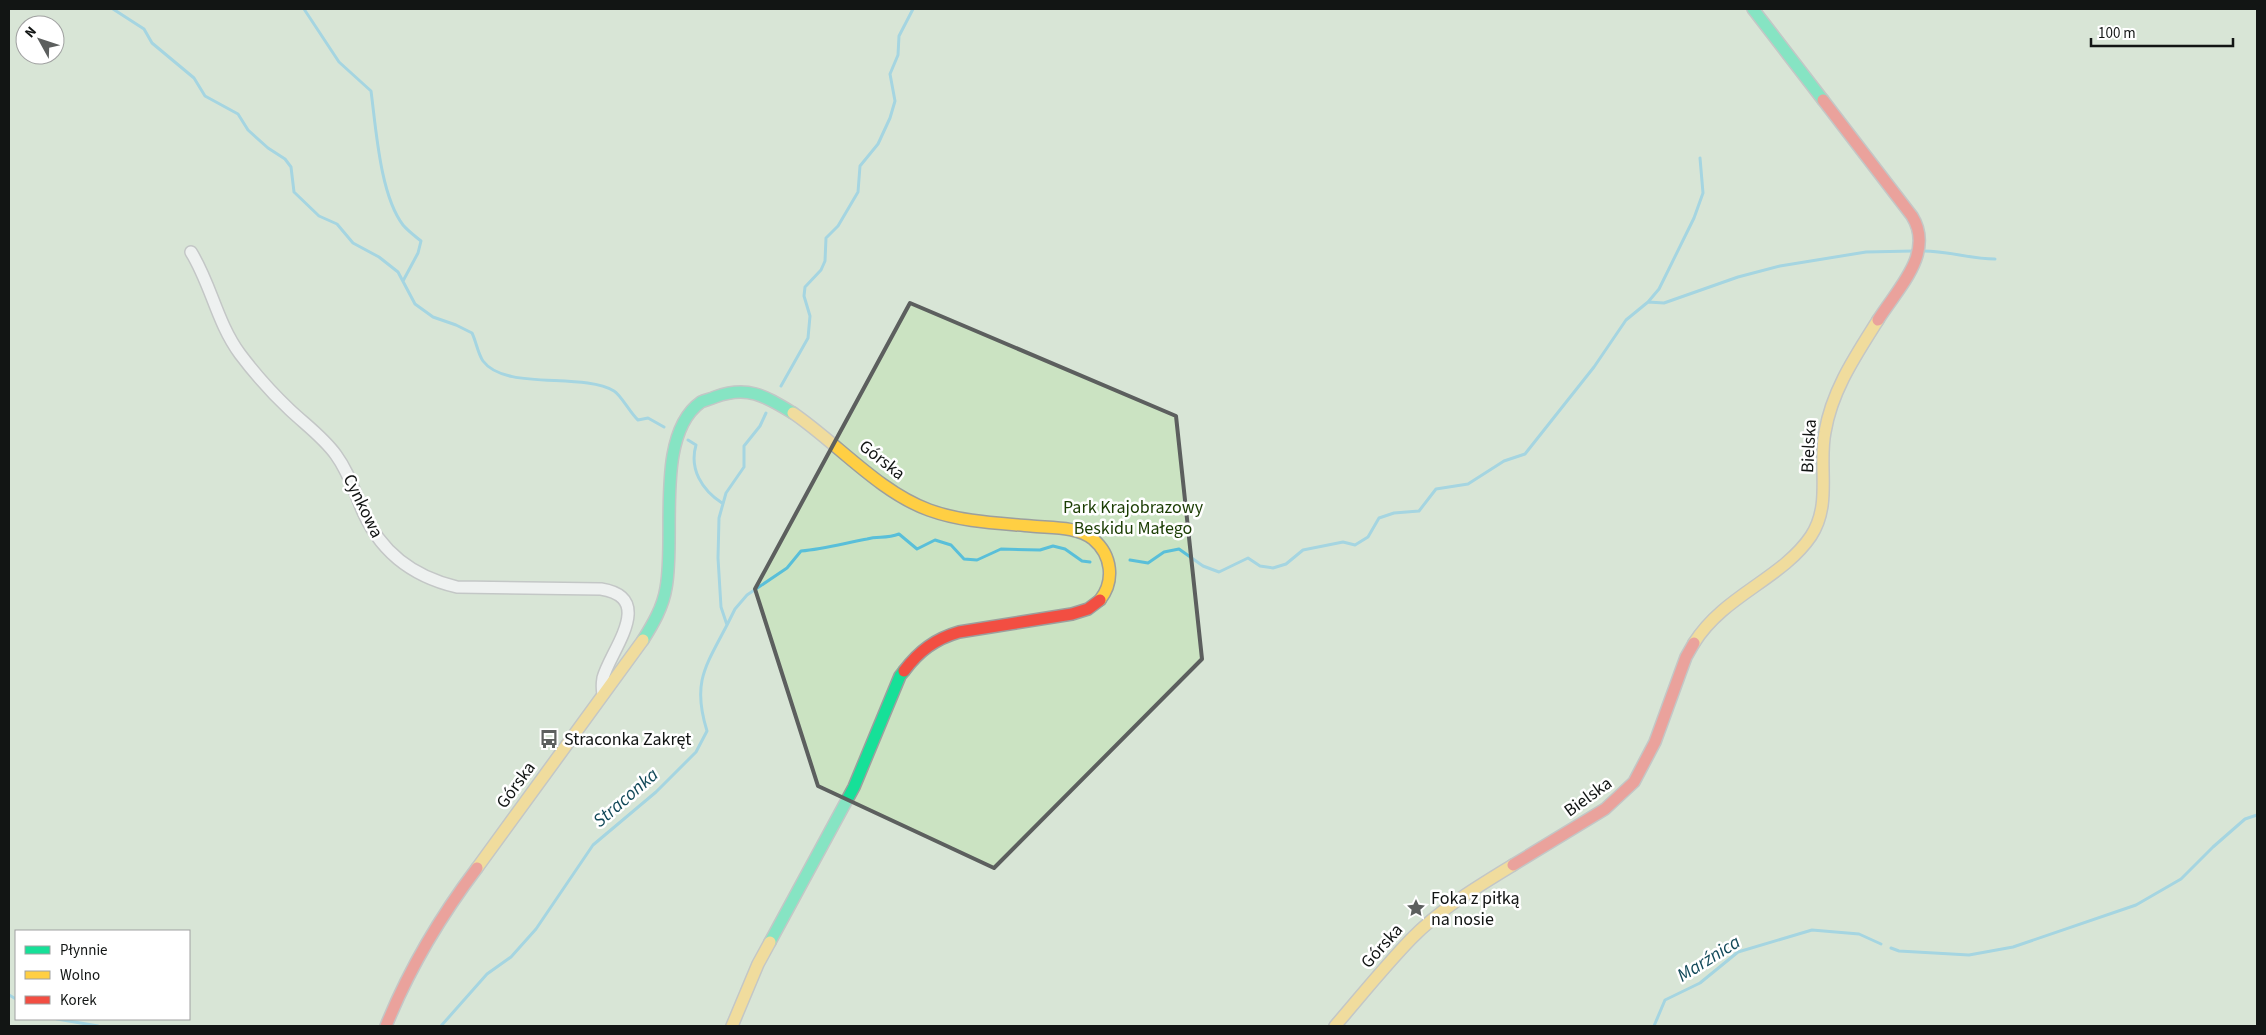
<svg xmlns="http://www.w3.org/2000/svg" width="2266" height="1035" font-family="'Source Sans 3',sans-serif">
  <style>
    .green { fill: #cbe3c2; fill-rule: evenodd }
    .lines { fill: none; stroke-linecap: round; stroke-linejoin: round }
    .stream { stroke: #59bfd9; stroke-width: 3 }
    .street-casing { stroke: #9c9f9e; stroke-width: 14 }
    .fast-casing { stroke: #9c9f9e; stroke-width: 14 }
    .slow-casing { stroke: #9c9f9e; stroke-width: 14 }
    .jam-casing { stroke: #9c9f9e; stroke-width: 14 }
    .street { stroke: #fbfcfb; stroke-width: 11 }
    .fast { stroke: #16e098; stroke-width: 11 }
    .slow { stroke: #ffcf43; stroke-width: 11 }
    .jam { stroke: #f24e42; stroke-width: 11 }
    .marked { fill: none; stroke: #5c5f5e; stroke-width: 4; stroke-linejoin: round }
    .labels { text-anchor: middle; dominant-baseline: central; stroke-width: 5; stroke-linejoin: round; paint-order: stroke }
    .street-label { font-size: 18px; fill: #121514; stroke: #fff }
    .park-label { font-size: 18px; fill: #1b3d03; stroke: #fff }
    .poi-label { font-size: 18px; fill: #121514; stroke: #fff; text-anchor: start }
    .water-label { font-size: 19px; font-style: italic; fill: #124959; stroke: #fff }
  </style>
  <rect width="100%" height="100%" fill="#e4e8e7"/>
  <path class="green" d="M9,9H2257V1026H9ZM25,25H55V55H25ZM16,931H189V1019H16Z"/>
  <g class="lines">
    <path class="stream" d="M113,9L144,29L152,43L194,78L205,96L238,114L248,130L268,148L285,159L291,167L294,192L319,216L337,224L353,243L379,257L398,272L415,304L433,317L456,325L472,333C476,341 478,354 483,361C505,391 582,372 614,391C621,395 630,413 638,420L648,418L664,427
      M304,9L339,62L371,91C376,128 380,195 403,225C408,231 415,236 421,241L418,253L403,281
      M1924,251C1948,251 1971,259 1995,259
      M1648,302L1659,289L1694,218L1703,193L1700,158
      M781,386L808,338L810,316L804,296L805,287L821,270L825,261L826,238L838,226L858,192L860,166L878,144L890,118L895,101L890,74L898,55L899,36L913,9
      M688,440L696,445C689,469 702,490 722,503
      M1130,560L1148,563L1164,552L1179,549L1203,566L1219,572L1248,558L1260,566L1273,568L1286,564L1303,550L1343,542L1355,545L1368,537L1379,518L1394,513L1419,511L1436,489L1468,484L1504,461L1525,454L1594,367L1626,320L1648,302L1664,303L1738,277L1780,266L1866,252L1913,251
      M727,625L735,609L747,595L787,568L801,551C824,549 845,543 867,539C879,536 886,539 899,534L917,549L935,540L951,545L964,559L977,560L1001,549L1040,550L1053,546L1065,549L1082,561L1090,562
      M1891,948L1899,951L1969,955L2013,947L2136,905L2181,879L2213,847L2245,819L2257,815
      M9,995L16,999
      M57,1019L98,1026
      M441,1026L487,974L511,957L536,929L593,845L656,792L696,752L707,731C692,683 705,667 727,625L721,607L718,558L719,518L726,493L744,467V446L760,426L766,413
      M1654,1026L1665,1000L1700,983L1738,952L1812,930L1859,934L1881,944"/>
    <g class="street-casing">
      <path id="street" d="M191,252C211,284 217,323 240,354C255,374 272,393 290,410C306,425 324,438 336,455C347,470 352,485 359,502C376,548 410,576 457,587L601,589C657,598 610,651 603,678C602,684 602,689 603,694"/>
    </g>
    <g class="fast-casing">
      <path id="fast" d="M1753,9L1823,100
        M643,640C653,624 663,607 666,588C676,537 654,435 701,402C705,400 711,399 715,397C748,385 765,396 793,413
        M770,942L854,787L900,676L904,671"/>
    </g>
    <g class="slow-casing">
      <path id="slow" d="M793,413C837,443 879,492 929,510C962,522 997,523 1031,526C1050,528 1077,526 1093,539C1112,555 1115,581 1100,600
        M1694,643C1724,595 1782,579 1811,536C1832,504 1818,466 1825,432C1832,390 1856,355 1878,320
        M477,868L643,640
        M732,1026L758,964L770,942
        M1335,1026C1360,997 1384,967 1411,939C1440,909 1477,887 1513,865"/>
    </g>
    <g class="jam-casing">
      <path id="jam" d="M1823,100L1912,216C1935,253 1898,288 1878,320
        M904,671C919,651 935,639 959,632L1072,614L1088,609L1100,600
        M1513,865L1605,809L1634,782L1655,742L1686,657L1694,643
        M386,1026C409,969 440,917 477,868"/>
    </g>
    <use href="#street" class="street"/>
    <use href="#fast" class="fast"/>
    <use href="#slow" class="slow"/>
    <use href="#jam" class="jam"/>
  </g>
  <path d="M0 0H2266V1035H0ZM910,303L1176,416L1202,659L994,868L818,786L755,589Z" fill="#e4e8e7" fill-opacity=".55" fill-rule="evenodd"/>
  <path class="marked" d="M910,303L1176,416L1202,659L994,868L818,786L755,589Z"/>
  <defs>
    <g id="bus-bare" transform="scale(1.5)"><path d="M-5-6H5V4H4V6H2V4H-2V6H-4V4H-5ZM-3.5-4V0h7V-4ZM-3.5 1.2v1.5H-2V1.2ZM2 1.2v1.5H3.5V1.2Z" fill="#5c5f5e" stroke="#fff" stroke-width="2.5" paint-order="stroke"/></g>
    <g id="sight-bare" transform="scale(1.5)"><path d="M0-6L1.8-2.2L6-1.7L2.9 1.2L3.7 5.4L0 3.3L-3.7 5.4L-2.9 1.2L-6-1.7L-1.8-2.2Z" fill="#5c5f5e" stroke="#fff" stroke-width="2.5" paint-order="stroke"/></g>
  </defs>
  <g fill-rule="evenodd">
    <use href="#bus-bare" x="549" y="739"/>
    <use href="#sight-bare" x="1416" y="908"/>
  </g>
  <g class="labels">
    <g class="street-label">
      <text transform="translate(1809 446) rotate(-87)">Bielska</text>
      <text transform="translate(882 460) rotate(38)">Górska</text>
      <text transform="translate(363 506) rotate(64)">Cynkowa</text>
      <text transform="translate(516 785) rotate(-54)">Górska</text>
      <text transform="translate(1588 797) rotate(-36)">Bielska</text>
      <text transform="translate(1382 946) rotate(-48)">Górska</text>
    </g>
    <g class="park-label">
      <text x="1133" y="507">Park Krajobrazowy<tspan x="1133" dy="21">Beskidu Małego</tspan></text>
    </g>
    <g class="poi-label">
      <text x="564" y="739">Straconka Zakręt</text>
      <text x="1431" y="898">Foka z piłką<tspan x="1431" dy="21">na nosie</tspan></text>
    </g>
    <g class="water-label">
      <text transform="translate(626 798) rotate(-41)">Straconka</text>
      <text transform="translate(1709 959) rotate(-32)">Marźnica</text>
    </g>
  </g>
  <rect width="2266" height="1035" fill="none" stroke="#121514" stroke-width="20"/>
  <rect x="15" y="930" width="175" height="90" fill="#ffffff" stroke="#a0a1a1"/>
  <rect x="25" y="946" width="25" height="8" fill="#16e098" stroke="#a0a1a1"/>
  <text x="60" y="955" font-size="15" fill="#121514">Płynnie</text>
  <rect x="25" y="971" width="25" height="8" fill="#ffcf43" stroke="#a0a1a1"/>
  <text x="60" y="980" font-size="15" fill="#121514">Wolno</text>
  <rect x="25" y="996" width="25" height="8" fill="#f24e42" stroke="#a0a1a1"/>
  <text x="60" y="1005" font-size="15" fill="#121514">Korek</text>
  <g transform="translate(40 40) rotate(310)"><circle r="24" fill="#ffffff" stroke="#a0a1a1"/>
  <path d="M0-4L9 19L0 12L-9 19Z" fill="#5c5f5e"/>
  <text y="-8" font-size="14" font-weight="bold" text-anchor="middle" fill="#121514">N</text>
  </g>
  <path d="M2091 38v8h142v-8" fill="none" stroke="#121514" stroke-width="2.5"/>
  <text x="2098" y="38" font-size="15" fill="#121514" stroke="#ffffff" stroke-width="4" paint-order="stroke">100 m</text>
</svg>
